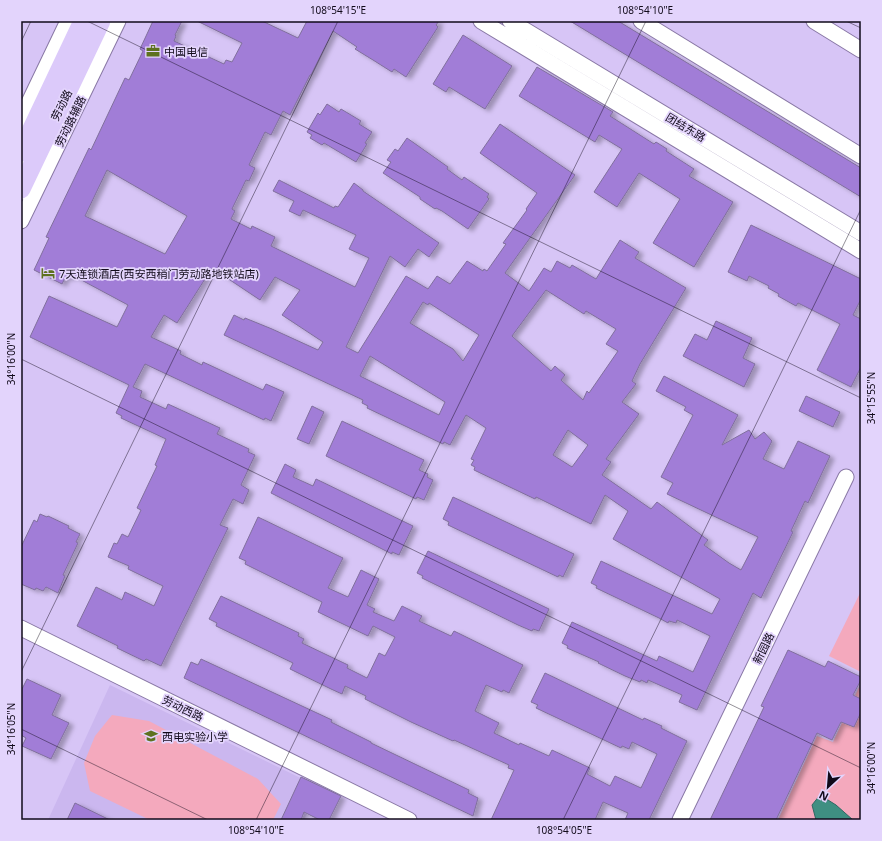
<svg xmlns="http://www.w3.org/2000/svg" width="882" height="841" font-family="'Noto Sans','Noto Sans SC',sans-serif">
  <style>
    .built { fill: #cbb7ef }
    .green { fill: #f4a9bd }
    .water { fill: #3f8f82; stroke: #316763 }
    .building { fill: #a17dd7; stroke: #806f9c; fill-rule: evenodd; filter: url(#shadow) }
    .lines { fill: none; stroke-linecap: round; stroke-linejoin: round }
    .minor-casing { stroke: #8978a5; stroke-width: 17 }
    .major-casing { stroke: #fff; stroke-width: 21 }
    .minor { stroke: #fff; stroke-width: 15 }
    .major { stroke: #dccafa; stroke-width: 19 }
    .ticks { fill: none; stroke: #110a1a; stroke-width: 1; stroke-opacity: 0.45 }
    .labels { text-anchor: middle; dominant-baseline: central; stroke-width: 3.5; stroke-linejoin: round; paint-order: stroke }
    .poi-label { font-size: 11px; fill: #110a1a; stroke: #e3d4fc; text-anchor: start }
    .street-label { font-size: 11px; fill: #110a1a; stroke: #e3d4fc }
    .neatline { fill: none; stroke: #110a1a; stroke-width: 1.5 }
    .ticks-label { font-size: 10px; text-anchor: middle; fill: #110a1a }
  </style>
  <defs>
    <filter id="shadow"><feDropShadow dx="4.5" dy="2.5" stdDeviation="2" flood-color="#0004"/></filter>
  </defs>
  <rect width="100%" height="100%" fill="#d7c5f6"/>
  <path class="built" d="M110,685L319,787L304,820H48Z"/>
  <path class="green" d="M861,591V672L829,656Z
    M861,683V820H778L817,736L833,742Z
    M112,715L149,721L258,779L281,804L273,820H150L90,791L84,763L95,736Z"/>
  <path class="water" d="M820,795L836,805L853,820H816L812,805Z"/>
  <path class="building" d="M153,21H182L175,35L176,36L174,41L224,64L226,60L232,62L242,43L197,21H262L298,38L307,21H439L436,25L438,27L406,77L394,69L392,72L373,60L355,49L357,47L333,31L311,75H310L290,115L283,111L271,135L265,132L249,165L255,168L249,181L246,180L232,209L235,211L231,219L251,229L252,226L275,237L271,246L355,287L369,258L349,249L356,235L303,210L300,216L289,211L294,201L273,191L279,180L334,208L335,206L338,207L354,183L363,190V191L439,243L429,257L418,249L405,267L390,256L346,347L358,353L406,276L428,289L437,276L450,284L467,261L483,271L484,269L487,271L506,244L503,243L527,210L526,209L537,193L480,153L500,124L575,175L505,273L529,291L544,268L551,272L557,261L570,268L572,265L596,279L620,240L639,252L635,258L686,288L640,364L632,381L636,384L622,402L639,414L606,459L611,462L602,475L651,509L657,502L708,540L704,545L729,563L741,570L758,537L667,494L673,483L661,477L693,415L684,410L686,407L656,391L664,376L738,415L722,445L749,430L755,439L764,432L772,441L763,459L784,469L798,441L830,456L808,503L805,501L791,531L793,532L761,598L753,593L697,710L679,702L682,695L648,680L647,683L641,680L640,682L625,676L598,663L599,662L567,648L568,646L562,643L572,622L657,661L659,656L693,672L710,636L677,620L676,623L669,621L668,623L659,618L596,588L597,586L591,583L601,561L712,614L720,599L613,539L628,511L605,495L591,524L536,497L535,499L474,470L475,467L471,465L474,460L471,459L486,428L466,415L450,445L444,442L443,444L367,408L368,406L362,403L363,400L224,335L234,315L244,320L245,318L272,329L318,350L323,342L282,315L300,290L275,277L260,300L212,268L177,323L164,315L151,337L181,351L180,354L202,365L203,362L263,390L266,384L284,392L271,421L265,418L264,420L145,364L133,387L142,391L140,397L166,409L168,404L220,428L217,434L249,449L248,452L255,455L241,485L249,490L243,504L233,499L220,525L228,528L161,666L146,659L144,661L117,648L118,646L77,626L96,587L122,600L125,592L154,606L163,586L128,569L129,566L108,557L114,543L117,544L122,534L128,537L141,510L137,508L157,466L155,465L166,439L121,418L122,416L116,413L129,385L30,337L49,296L117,327L128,305L72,275L70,278L66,276L62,284L34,270L49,238L46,237L89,148L91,150L125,78L129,80L143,51L140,49ZM107,170L187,216L165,254L85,216ZM546,290L584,314L586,311L616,329L606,344L618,351L589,393L587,391L583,400L561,380L565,375L555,366L551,371L512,336ZM423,302L428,305L429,303L479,335L463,361L453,349L410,323ZM370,356L445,402L439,415L360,376ZM568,430L588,445L572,467L553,455Z
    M570,21H618L861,168V197Z
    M463,35L512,66L485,109L449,87L446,92L433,84Z
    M537,67L613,112L610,116L654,144L656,142L667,149L666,151L694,169L689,176L733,202L694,267L653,243L680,199L639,173L617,207L594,192L622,149L599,135L595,142L519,96Z
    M327,104L339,112L341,109L361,121L359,124L372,132L365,143L367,144L356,162L324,143L322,145L310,138L312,135L307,132L318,113L320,115Z
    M407,138L448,167L447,169L462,180L464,177L489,194L487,197L489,199L468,229L442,211L436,208L435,209L420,199V197L383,173L391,162L387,160L395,149L398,151Z
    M751,225L861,279V299L853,315L861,319V367L851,387L817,370L840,324L798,303L796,306L778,296L779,294L768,288L769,286L749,276L747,281L728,272Z
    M716,321L752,338L743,358L755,364L744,387L683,356L695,334L707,340Z
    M806,396L840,412L833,427L799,411Z
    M312,406L324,412L309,444L297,439Z
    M342,421L424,460L419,470L428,474L427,477L433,480L424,500L417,497L416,499L326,456Z
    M285,464L296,470L293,477L313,486L316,479L413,526L399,555L392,552V554L271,493Z
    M453,497L574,554L563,577L559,575L558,577L448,525L449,522L443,519Z
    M40,514L47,517L48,516L69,526L68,528L80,534L76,542L78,543L63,575L65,576L58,593L46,587L43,591L36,588L35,590L21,584V547L34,520L37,522Z
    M258,517L343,558L328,588L348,597L361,570L379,579L367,605L375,609L373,612L394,621L402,606L422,616L419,621L451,636L454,631L523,665L509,693L503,690L502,692L486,685L475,711L499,723L494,733L519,745L520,743L549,756L552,750L590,768L587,774L610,786L615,776L641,788L657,754L632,742L629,749L622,746L621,748L536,708L538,705L531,702L545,673L643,720L644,718L662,726L661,728L687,741L649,820H625L628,813L603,802L595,820H491L514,770L508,768L509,765L454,740L453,741L411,722L365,699L366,696L345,686L342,694L331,689L290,669L293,663L216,626L217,623L209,619L221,596L299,633L298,636L304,639L302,643L348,665L347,668L367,678L379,653L385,656L395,637L373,626L368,636L318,612L322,602L245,564L246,561L239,558Z
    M428,551L549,609L539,631L533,629L532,631L518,625L422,578L423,576L417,573Z
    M788,650L825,667L828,661L861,677V680L853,695L861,699V712L854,727L841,722L832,740L817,733L776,820H710L764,707L761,706Z
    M201,659L332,720L331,722L371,742V743L469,790L468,793L478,798L473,816L184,678L191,662L198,665Z
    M27,679L61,695L52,715L69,723L51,759L22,746L26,738L21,735V691Z
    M301,777L341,796L329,820H320L304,812L301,820H281Z
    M75,803L110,820H67Z"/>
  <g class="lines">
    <g class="minor-casing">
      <path id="minor" d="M481,21L861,251
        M510,21L861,233
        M641,21L861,156
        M814,21L861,50
        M21,119L68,21
        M21,221L118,21
        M21,628L409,820
        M680,820L846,477"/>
    </g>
    <g class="major-casing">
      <path id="major" d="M21,152L83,21
        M21,189L101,21"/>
    </g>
    <use href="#minor" class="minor"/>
    <use href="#major" class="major"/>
  </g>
  <path class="ticks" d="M87,21L861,398M846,21L861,28M21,42L31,21M21,359L861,768M21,672L338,21M21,729L208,820M256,820L646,21M563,820L861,209"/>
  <defs>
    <g id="office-bare" transform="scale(1.08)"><path d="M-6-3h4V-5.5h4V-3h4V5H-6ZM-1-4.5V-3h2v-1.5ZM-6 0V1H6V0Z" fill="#5e711f" stroke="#e3d4fc" stroke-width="2.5" paint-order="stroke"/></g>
    <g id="hotel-bare" transform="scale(1.08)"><path d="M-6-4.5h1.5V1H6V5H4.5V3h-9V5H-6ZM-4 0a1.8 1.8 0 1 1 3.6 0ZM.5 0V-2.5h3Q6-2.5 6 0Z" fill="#5e711f" stroke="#e3d4fc" stroke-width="2.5" paint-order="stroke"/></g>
    <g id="school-bare" transform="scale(1.08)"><path d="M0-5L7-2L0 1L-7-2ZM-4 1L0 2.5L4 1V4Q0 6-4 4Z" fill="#5e711f" stroke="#e3d4fc" stroke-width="2.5" paint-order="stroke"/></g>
  </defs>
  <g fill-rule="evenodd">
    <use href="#office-bare" x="153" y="51"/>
    <use href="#hotel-bare" x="48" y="273"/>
    <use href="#school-bare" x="151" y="736"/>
  </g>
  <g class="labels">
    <g class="poi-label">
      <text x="164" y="51">中国电信</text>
      <text x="59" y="273">7天连锁酒店(西安西稍门劳动路地铁站店)</text>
      <text x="162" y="736">西电实验小学</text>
    </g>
    <g class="street-label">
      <text transform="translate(61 105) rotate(-64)">劳动路</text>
      <text transform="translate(70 121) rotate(-64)">劳动路辅路</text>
      <text transform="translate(686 127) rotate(31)">团结东路</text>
      <text transform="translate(763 648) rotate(-64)">新园路</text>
      <text transform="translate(183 708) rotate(26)">劳动西路</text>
    </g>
  </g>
  <rect width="882" height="841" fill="none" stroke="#e3d4fc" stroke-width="44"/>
  <g transform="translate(828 787) rotate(206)" stroke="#e3d4fc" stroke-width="3" paint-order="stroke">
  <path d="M0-3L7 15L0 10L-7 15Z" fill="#110a1a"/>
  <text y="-6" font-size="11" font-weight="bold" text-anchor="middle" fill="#110a1a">N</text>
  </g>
  <rect x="22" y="22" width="838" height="797" class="neatline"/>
  <g class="ticks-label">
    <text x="338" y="14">108°54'15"E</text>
    <text x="645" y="14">108°54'10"E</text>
    <text transform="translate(11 359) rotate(-90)" y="4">34°16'00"N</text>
    <text transform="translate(871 398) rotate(-90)" y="4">34°15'55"N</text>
    <text transform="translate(11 729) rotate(-90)" y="4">34°16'05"N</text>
    <text transform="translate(871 768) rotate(-90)" y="4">34°16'00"N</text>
    <text x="256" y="834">108°54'10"E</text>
    <text x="564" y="834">108°54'05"E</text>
  </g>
</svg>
